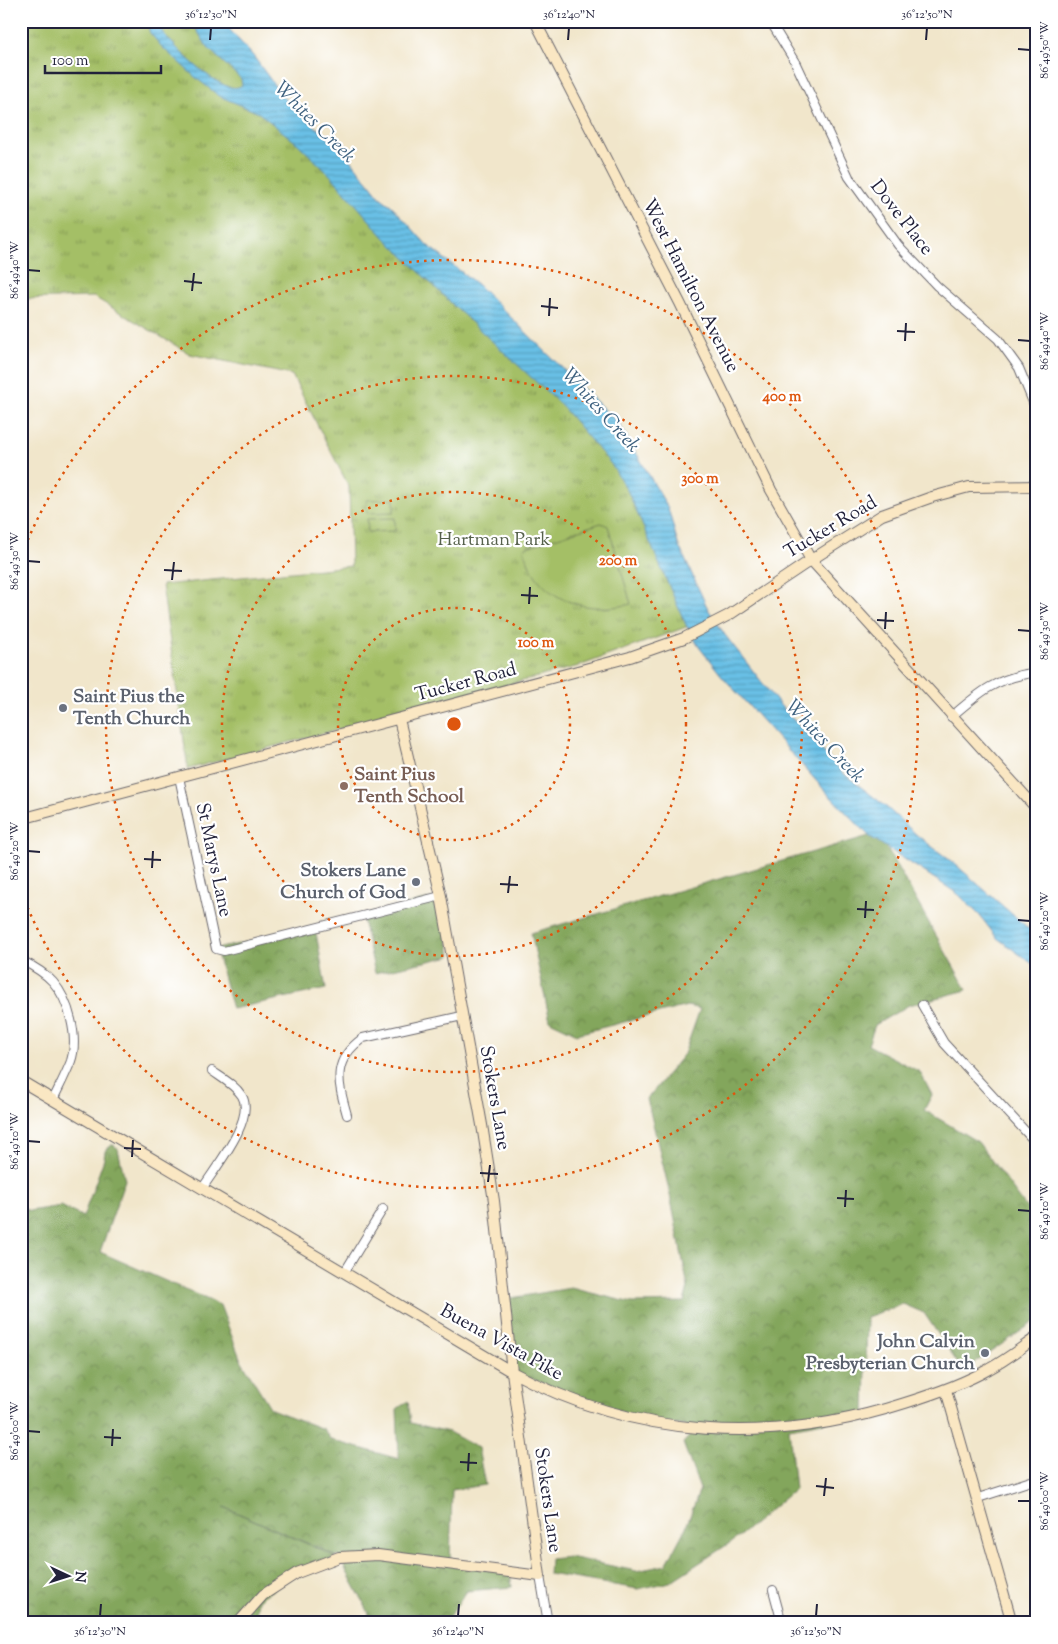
<svg xmlns="http://www.w3.org/2000/svg" width="1058" height="1644" font-family="'Sorts Mill Goudy',serif">
  <style>
    .forest { fill: url(#forest-crowns); stroke: #52644b }
    .park { fill: url(#park-tufts); stroke: #637050 }
    .pitch { fill: #a4bf66; stroke: #637050 }
    .water { fill: url(#water-rules); stroke: #467190 }
    .lines { fill: none; stroke-linecap: round; stroke-linejoin: round }
    .street-casing { stroke: #6a676d; stroke-width: 10 }
    .secondary-casing { stroke: #6a676d; stroke-width: 12 }
    .street { stroke: #fff; stroke-width: 8 }
    .secondary { stroke: #fae7c3; stroke-width: 10 }
    .ticks { fill: none; stroke: #22223b; stroke-width: 2 }
    .ring { fill: none; stroke: #de560e; stroke-width: 2.5; stroke-dasharray: 2.5 5 }
    .worship-dot { fill: #6b7280; stroke: #fff; stroke-width: 2 }
    .education-dot { fill: #8d6e63; stroke: #fff; stroke-width: 2 }
    .labels { text-anchor: middle; dominant-baseline: central; stroke-width: 4.5; stroke-linejoin: round; paint-order: stroke }
    .street-label { font-size: 19px; fill: #22223b; stroke: #fff }
    .park-label { font-size: 19px; fill: #56614c; stroke: #fff }
    .worship-label { font-size: 19px; font-weight: bold; fill: #5b616d; stroke: #fff; text-anchor: end }
    .education-label { font-size: 19px; font-weight: bold; fill: #785e54; stroke: #fff; text-anchor: start }
    .water-label { font-size: 20px; font-style: italic; fill: #3e617f; stroke: #fff }
    .centre { fill: #de560e; stroke: #fff; stroke-width: 2.5 }
    .ring-label { font-size: 15px; text-anchor: middle; font-weight: bold; fill: #de560e; stroke: #fff; stroke-width: 4.5; stroke-linejoin: round; paint-order: stroke }
    .neatline { fill: none; stroke: #22223b; stroke-width: 2 }
    .ticks-label { font-size: 12px; text-anchor: middle; fill: #22223b }
  </style>
  <defs>
    <pattern id="forest-crowns" width="20" height="18" patternUnits="userSpaceOnUse" patternTransform="scale(1.25)"><rect width="20" height="18" fill="#83a65b"/><path d="M2 6a3 3 0 1 1 6 0M12 15a3 3 0 1 1 6 0" fill="none" stroke="#6b874c"/></pattern>
    <pattern id="park-tufts" width="24" height="20" patternUnits="userSpaceOnUse" patternTransform="scale(1.25)"><rect width="24" height="20" fill="#a4bf66"/><path d="M3 7l-1-3M5 7V3M7 7l1-3M15 17l-1-3M17 17v-4M19 17l1-3" fill="none" stroke="#859b55"/></pattern>
    <pattern id="water-rules" width="6" height="5" patternUnits="userSpaceOnUse" patternTransform="scale(1.25)"><rect width="6" height="5" fill="#69c0e6"/><path d="M0 2.5h6" fill="none" stroke="#569cbc"/></pattern>
  </defs>
  <rect width="100%" height="100%" fill="#fff"/>
  <filter id="ink" filterUnits="userSpaceOnUse"><feTurbulence type="fractalNoise" baseFrequency=".02" numOctaves="2"/><feDisplacementMap in="SourceGraphic" scale="10" xChannelSelector="R" yChannelSelector="G"/><feConvolveMatrix kernelMatrix="1 2 1 2 8 2 1 2 1" color-interpolation-filters="sRGB"/></filter>
  <filter id="wash" filterUnits="userSpaceOnUse"><feTurbulence type="fractalNoise" baseFrequency=".0096" numOctaves="4" result="noise"/><feDisplacementMap in="SourceGraphic" scale="20" xChannelSelector="R" yChannelSelector="G"/><feGaussianBlur stdDeviation="1.12" result="paint"/><feColorMatrix in="noise" values="0 0 0 0 0 0 0 0 0 0 0 0 0 0 0 0 0 1.4 0 .05"/><feComposite in="paint" operator="in"/></filter>
  <g filter="url(#wash)">
    <rect width="100%" height="100%" fill="#f1e6cb"/>
    <path class="forest" d="M869,836L886,847L967,990L909,1005L875,1025L868,1045L920,1072L932,1095L924,1110L978,1142L1037,1222V1320L963,1371L924,1313L903,1304L867,1317L865,1415L789,1428L795,1489L736,1539L670,1582L638,1589L549,1574L550,1559L569,1557L636,1571L666,1565L686,1527L700,1489L683,1443L697,1428L641,1419L512,1372L505,1299L571,1288L632,1303L684,1302L688,1287L669,1190L647,1099L684,1054L700,1009L687,1006L577,1034L550,1021L531,933Z
      M441,896L451,956L375,973L362,916Z
      M315,927L326,989L232,1009L216,949Z
      M113,1144L118,1149L125,1180L100,1252L220,1305L240,1358L271,1409L323,1429L331,1440L399,1459L397,1409L408,1401L411,1423L449,1432L478,1448L485,1485L452,1490L450,1564L510,1572L512,1587L467,1591L445,1623H371L368,1611L339,1557L224,1507L337,1557L297,1573L258,1600L255,1623H21V1206L29,1211L61,1206L83,1217L104,1159L105,1151Z"/>
    <path class="park" d="M21,21H194L507,334L625,478L689,626L579,666L188,769L162,585L351,566L349,487L292,375L190,354L94,297L21,299Z"/>
    <path class="pitch" d="M394,499V512L367,513L366,500Z
      M395,518V531L368,532L367,519Z
      M601,523L608,526L631,604C585,615 535,600 524,548Z"/>
    <path class="water" d="M146,21H154C164,37 224,101 242,85L241,79L208,48L191,21H222L254,57L283,97L348,156L380,197L392,206L427,245L478,285L620,425L668,508L678,544L708,609L725,635L779,704L843,773L884,805L918,836L955,864L1037,936V967L997,938L980,916L958,894L869,836L828,794L722,676L699,647L686,625L628,492L611,464L560,404L455,307L384,237L332,177L298,144L259,113L219,96L195,77L162,47L150,33Z"/>
  </g>
  <g filter="url(#ink)">
    <g class="lines">
      <g class="street-casing">
        <path id="street" d="M770,21L795,62L849,177L898,245L937,286L998,339L1019,368L1037,412
          M951,717C981,691 996,678 1037,672
          M179,777L216,949L224,951L441,896
          M21,960C33,966 44,972 53,982C69,1000 79,1038 71,1061C66,1074 59,1087 53,1100
          M922,1005L944,1043L1037,1144
          M347,1115C338,1082 331,1061 363,1038L462,1016
          M202,1189C214,1169 256,1119 242,1096C235,1085 222,1078 212,1071
          M344,1273L383,1209
          M978,1498L1037,1479
          M540,1576L548,1623
          M773,1590L782,1623"/>
      </g>
      <g class="secondary-casing">
        <path id="secondary" d="M535,21L680,303L771,490L811,560L1037,809
          M21,819L630,657L684,638L729,615L811,560L882,515L932,497L969,487L1037,486
          M21,1081L512,1372C637,1439 772,1446 905,1403C934,1394 963,1384 989,1369C1006,1360 1021,1348 1037,1337
          M946,1390L1012,1623
          M238,1623L263,1595L297,1573L339,1557L378,1555L540,1576L512,1372L494,1201L482,1125L441,896L399,719"/>
      </g>
      <use href="#street" class="street"/>
      <use href="#secondary" class="secondary"/>
    </g>
  </g>
  <path class="ticks" d="M210,40L211,28M568,40L569,28M926,40L927,28M1018,49L1030,50M28,270L40,271M184,281L202,283M192,291L194,273M541,306L558,308M549,316L550,298M897,331L915,332M1018,340L1030,341M905,341L906,323M28,561L40,562M164,570L182,571M172,580L174,562M521,595L538,596M529,604L530,587M877,620L894,621M885,629L886,612M1018,630L1030,631M28,851L40,852M144,859L161,860M152,868L153,851M500,884L518,885M508,893L510,876M857,909L874,910M865,918L866,901M1018,920L1030,921M28,1141L40,1142M124,1148L141,1149M132,1157L133,1140M480,1173L498,1174M488,1182L490,1165M837,1198L854,1199M845,1207L846,1190M1018,1210L1030,1211M28,1431L40,1432M104,1437L121,1438M112,1446L113,1429M460,1462L477,1463M468,1471L469,1453M816,1486L834,1488M824,1496L826,1478M1018,1501H1030M100,1616L101,1604M458,1616L459,1604M816,1616L817,1604"/>
  <g class="ring">
    <circle cx="454" cy="724" r="116"/>
    <circle cx="454" cy="724" r="232"/>
    <circle cx="454" cy="724" r="348"/>
    <path d="M22 554A464 464 0 1 1 22 894"/>
  </g>
  <g class="worship-dot">
    <circle cx="63" cy="708" r="5"/>
    <circle cx="416" cy="882" r="5"/>
    <circle cx="985" cy="1353" r="5"/>
  </g>
  <circle class="education-dot" cx="344" cy="786" r="5"/>
  <g class="labels">
    <g class="street-label">
      <text transform="translate(901 218) rotate(52)">Dove Place</text>
      <text transform="translate(690 286) rotate(63)">West Hamilton Avenue</text>
      <text transform="translate(831 528) rotate(-31)">Tucker Road</text>
      <text transform="translate(466 683) rotate(-15)">Tucker Road</text>
      <text transform="translate(213 860) rotate(78)">St Marys Lane</text>
      <text transform="translate(494 1098) rotate(80)">Stokers Lane</text>
      <text transform="translate(501 1343) rotate(29)">Buena Vista Pike</text>
      <text transform="translate(547 1500) rotate(82)">Stokers Lane</text>
    </g>
    <g class="park-label">
      <text x="494" y="540">Hartman Park</text>
    </g>
    <g class="worship-label">
      <text x="73" y="697" text-anchor="start">Saint Pius the<tspan x="73" dy="22">Tenth Church</tspan></text>
      <text x="406" y="871">Stokers Lane<tspan x="406" dy="22">Church of God</tspan></text>
      <text x="975" y="1342">John Calvin<tspan x="975" dy="22">Presbyterian Church</tspan></text>
    </g>
    <g class="education-label">
      <text x="354" y="775">Saint Pius<tspan x="354" dy="22">Tenth School</tspan></text>
    </g>
    <g class="water-label">
      <text transform="translate(314 123) rotate(45)">Whites Creek</text>
      <text transform="translate(600 411) rotate(48)">Whites Creek</text>
      <text transform="translate(824 742) rotate(47)">Whites Creek</text>
    </g>
  </g>
  <circle cx="454" cy="724" r="8" class="centre"/>
  <g class="ring-label">
    <text x="782" y="401">400 m</text>
    <text x="700" y="483">300 m</text>
    <text x="618" y="565">200 m</text>
    <text x="536" y="647">100 m</text>
  </g>
  <rect width="1058" height="1644" fill="none" stroke="#fff" stroke-width="55"/>
  <g transform="translate(68 1576) rotate(94)" stroke="#ffffff" stroke-width="4" paint-order="stroke">
  <path d="M0-4L9 19L0 12L-9 19Z" fill="#22223b"/>
  <text y="-8" font-size="14" font-weight="bold" text-anchor="middle" fill="#22223b">N</text>
  </g>
  <path d="M45 65v8h116v-8" fill="none" stroke="#22223b" stroke-width="2.5"/>
  <text x="52" y="65" font-size="15" fill="#22223b" stroke="#ffffff" stroke-width="4" paint-order="stroke">100 m</text>
  <rect x="28" y="28" width="1002" height="1588" class="neatline"/>
  <g class="ticks-label">
    <text x="211" y="18">36°12'30"N</text>
    <text x="569" y="18">36°12'40"N</text>
    <text x="927" y="18">36°12'50"N</text>
    <text transform="translate(1044 50) rotate(-90)" y="4">86°49'50"W</text>
    <text transform="translate(14 270) rotate(-90)" y="4">86°49'40"W</text>
    <text transform="translate(1044 341) rotate(-90)" y="4">86°49'40"W</text>
    <text transform="translate(14 561) rotate(-90)" y="4">86°49'30"W</text>
    <text transform="translate(1044 631) rotate(-90)" y="4">86°49'30"W</text>
    <text transform="translate(14 851) rotate(-90)" y="4">86°49'20"W</text>
    <text transform="translate(1044 921) rotate(-90)" y="4">86°49'20"W</text>
    <text transform="translate(14 1141) rotate(-90)" y="4">86°49'10"W</text>
    <text transform="translate(1044 1211) rotate(-90)" y="4">86°49'10"W</text>
    <text transform="translate(14 1431) rotate(-90)" y="4">86°49'00"W</text>
    <text transform="translate(1044 1501) rotate(-90)" y="4">86°49'00"W</text>
    <text x="100" y="1635">36°12'30"N</text>
    <text x="458" y="1635">36°12'40"N</text>
    <text x="816" y="1635">36°12'50"N</text>
  </g>
</svg>
